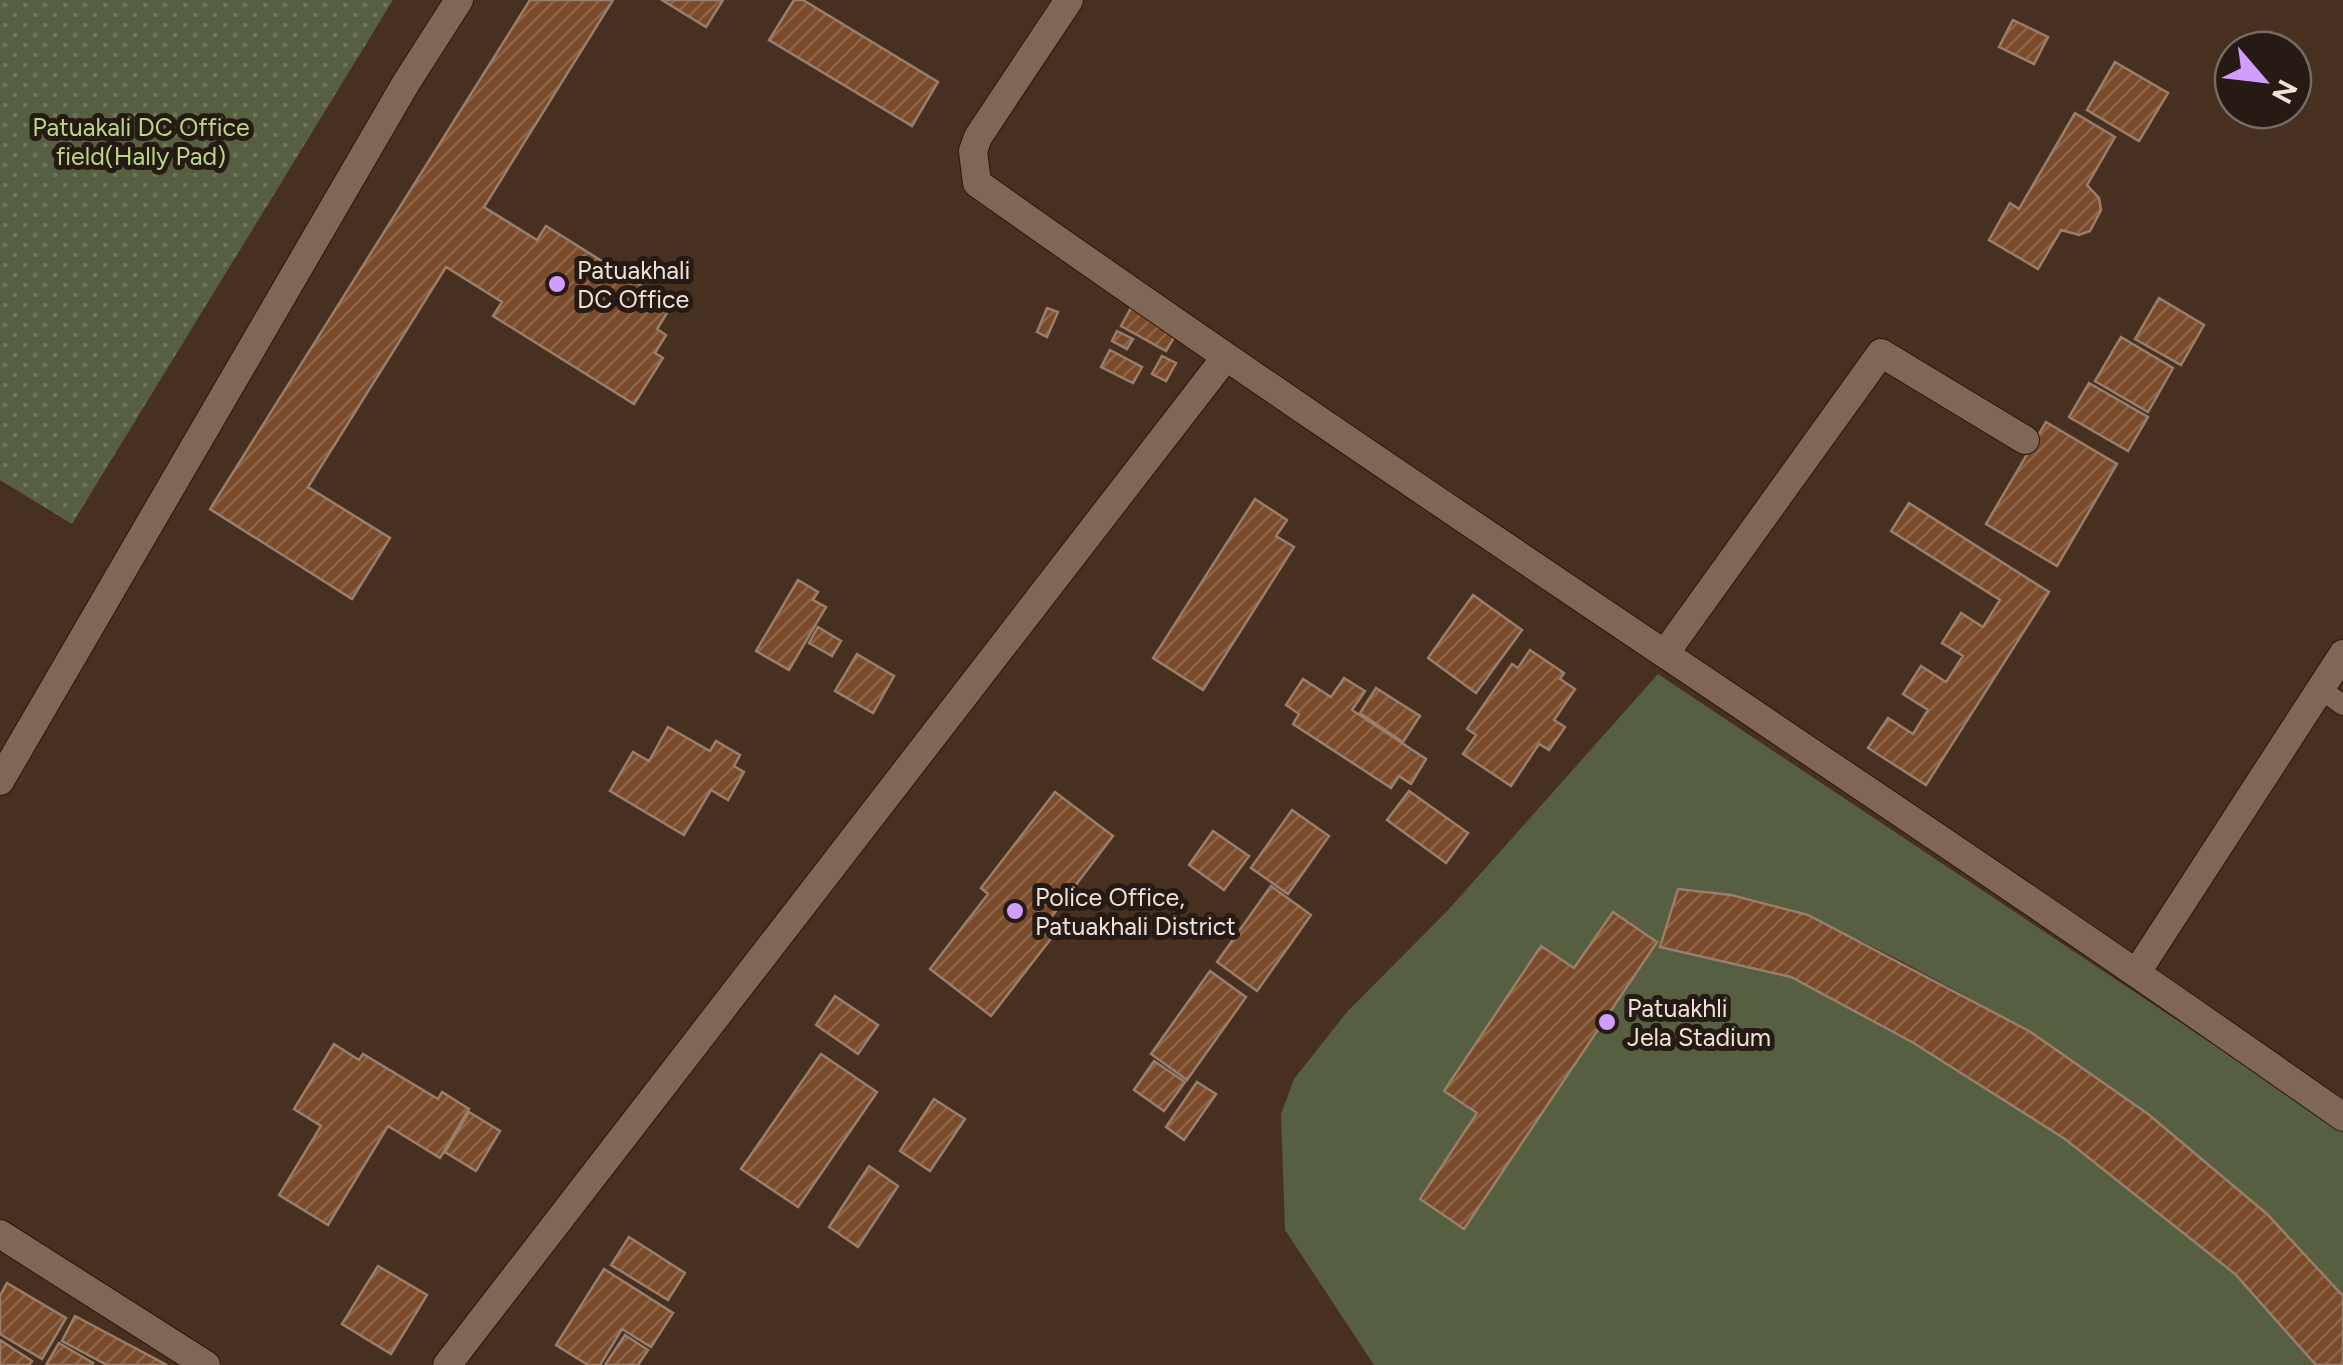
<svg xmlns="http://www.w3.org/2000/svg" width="2343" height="1365" font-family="Figtree,sans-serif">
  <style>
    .park { fill: url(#park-dots) }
    .garden { fill: #565f40 }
    .building { fill: url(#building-hatch); stroke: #997e6c; stroke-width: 2.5 }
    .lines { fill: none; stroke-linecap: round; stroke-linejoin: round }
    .service-casing { stroke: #2c1708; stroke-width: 22 }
    .minor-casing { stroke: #2c1708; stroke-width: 30 }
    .tertiary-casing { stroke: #2c1708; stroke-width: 30 }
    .service { stroke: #806655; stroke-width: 20 }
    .minor { stroke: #806655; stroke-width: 28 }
    .tertiary { stroke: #806655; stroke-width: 28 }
    .poi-dot { fill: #d19dfe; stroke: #251a14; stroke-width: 4 }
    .labels { text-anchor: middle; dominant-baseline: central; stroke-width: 10; stroke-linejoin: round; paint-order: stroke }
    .park-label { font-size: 25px; fill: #bdd684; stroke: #251a14 }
    .poi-label { font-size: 25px; fill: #f0e1d7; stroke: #251a14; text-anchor: start }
  </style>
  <defs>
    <pattern id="park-dots" width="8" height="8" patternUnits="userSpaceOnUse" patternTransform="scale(2.5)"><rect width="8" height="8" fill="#565f40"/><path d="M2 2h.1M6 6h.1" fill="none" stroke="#6f765b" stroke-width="1.8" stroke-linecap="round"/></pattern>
    <pattern id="building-hatch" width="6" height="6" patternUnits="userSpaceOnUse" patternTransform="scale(2.5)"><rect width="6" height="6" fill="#7a4b2a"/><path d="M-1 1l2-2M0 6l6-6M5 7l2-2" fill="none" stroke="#8d6548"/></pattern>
  </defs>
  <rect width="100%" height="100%" fill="#473020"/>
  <path class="park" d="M0,0H393L72,524L0,480Z"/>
  <path class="garden" d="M1658,674L2343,1131V1296C2226,1171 2103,1072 1953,989C1858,937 1787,900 1678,889L1661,947L1791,977L1912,1042L2065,1139L2235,1274L2316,1365H1374L1285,1230L1281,1114L1294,1079L1347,1012L1449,909Z"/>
  <path class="building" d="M530,0H613L484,207L537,240L546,226L672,305L657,329L666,335L655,353L663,358L634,404L493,316L502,302L446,267L308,487L390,538L352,599L210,509Z
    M662,0H723L706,27Z
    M794,0H803L938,82L912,126L769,40Z
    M2013,20L2048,37L2034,64L1999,47Z
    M2115,62L2168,93L2139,141L2087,110Z
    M2075,113L2115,137L2087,185L2099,198L2101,210L2090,231L2079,235L2061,230L2038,269L1989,240L2010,203L2019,209Z
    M2159,298L2204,325L2181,365L2135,339Z
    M1047,308L1058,312L1047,337L1037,332Z
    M1131,308L1176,334L1166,351L1121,326Z
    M1117,331L1133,339L1127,349L1112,341Z
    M2121,337L2173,368L2148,412L2095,381Z
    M1110,350L1142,367L1133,383L1101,367Z
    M1162,356L1176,363L1166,381L1152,374Z
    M2089,383L2148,417L2128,451L2069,417Z
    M2046,422L2117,464L2057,566L1986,524Z
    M1255,499L1287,520L1276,536L1294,547L1203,690L1153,658Z
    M1909,503L2049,592L1926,785L1868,748L1888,718L1913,734L1928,710L1903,694L1921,666L1946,682L1963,656L1942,643L1961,613L1983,627L2000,600L1891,531Z
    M798,580L818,592L813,600L826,607L789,670L756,651Z
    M1473,595L1522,630L1476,693L1428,658Z
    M818,627L841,641L832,656L809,643Z
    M1530,650L1564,673L1560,679L1575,689L1554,720L1565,727L1549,750L1539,744L1511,786L1463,754L1476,735L1467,729L1512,664L1518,668Z
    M857,654L894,676L873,713L835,691Z
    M1344,678L1365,691L1352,710L1426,759L1411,784L1399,776L1391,788L1293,724L1299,714L1286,705L1303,679L1331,697Z
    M1376,688L1420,716L1403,742L1360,713Z
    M668,727L710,751L716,741L740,755L734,766L744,772L728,800L711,790L684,835L610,791L633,752L649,761Z
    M1409,791L1468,833L1446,863L1387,820Z
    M1055,792L1113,836L1043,928L1053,936L991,1016L930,969L988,894L981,888Z
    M1292,810L1329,836L1288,894L1251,868Z
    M1213,831L1249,856L1224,890L1189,865Z
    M1271,886L1311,915L1257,991L1217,962Z
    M1678,889L1731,895L1808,915L2029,1031L2148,1114L2267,1214L2343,1296V1365H2316L2235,1274L2065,1139L1912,1042L1791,977L1660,947Z
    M1613,912L1657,942L1464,1229L1420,1199L1477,1113L1444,1091L1541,946L1574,968Z
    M1210,971L1246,997L1187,1080L1151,1054Z
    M835,996L878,1025L858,1054L816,1025Z
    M334,1044L359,1060L363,1054L438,1099L442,1092L469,1109L440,1158L388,1126L328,1225L279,1195L321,1126L294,1109Z
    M821,1054L877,1092L798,1207L741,1169Z
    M1154,1061L1185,1082L1164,1111L1134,1090Z
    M1197,1082L1216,1094L1184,1140L1166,1127Z
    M934,1099L965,1119L930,1171L900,1151Z
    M469,1112L500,1131L476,1171L445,1152Z
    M869,1166L898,1186L858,1247L829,1227Z
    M629,1237L685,1273L668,1300L611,1265Z
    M378,1266L427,1295L391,1354L342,1324Z
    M604,1269L673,1313L651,1347L622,1329L600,1365H588L556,1345Z
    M7,1283L66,1318L42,1359L0,1334V1296Z
    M75,1316L167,1365H107L62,1341Z
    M625,1335L648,1350L638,1365H605Z
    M0,1340L32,1361L29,1365H0Z
    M59,1343L93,1363L92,1365H46Z"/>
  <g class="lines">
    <g class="service-casing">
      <path id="service" d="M2320,689L2343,705"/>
    </g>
    <g class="minor-casing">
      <path id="minor" d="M1069,0L978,137L973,151L977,183C1427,502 1892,799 2343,1117
        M1666,652L1881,353L2025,440
        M0,781L406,83L459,0
        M2137,972L2343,654
        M447,1365L1225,358"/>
    </g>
    <g class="tertiary-casing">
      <path id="tertiary" d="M0,1234L206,1365"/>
    </g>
    <use href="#service" class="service"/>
    <use href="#minor" class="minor"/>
    <use href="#tertiary" class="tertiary"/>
  </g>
  <g class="poi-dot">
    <circle cx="557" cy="284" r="10"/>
    <circle cx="1015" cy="911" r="10"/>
    <circle cx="1607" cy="1022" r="10"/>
  </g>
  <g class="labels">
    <g class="park-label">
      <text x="141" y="127">Patuakali DC Office<tspan x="141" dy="29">field(Hally Pad)</tspan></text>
    </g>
    <g class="poi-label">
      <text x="577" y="270">Patuakhali<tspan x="577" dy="29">DC Office</tspan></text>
      <text x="1035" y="897">Police Office,<tspan x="1035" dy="29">Patuakhali District</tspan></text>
      <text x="1627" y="1008">Patuakhli<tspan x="1627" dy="29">Jela Stadium</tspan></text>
    </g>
  </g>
  <g transform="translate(2263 80) rotate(118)"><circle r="48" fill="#251a14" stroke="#766a62" stroke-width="2.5"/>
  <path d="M0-8L18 38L0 25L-18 38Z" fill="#d19dfe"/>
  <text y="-15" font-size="28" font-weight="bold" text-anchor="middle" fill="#f0e1d7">N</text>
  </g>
</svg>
